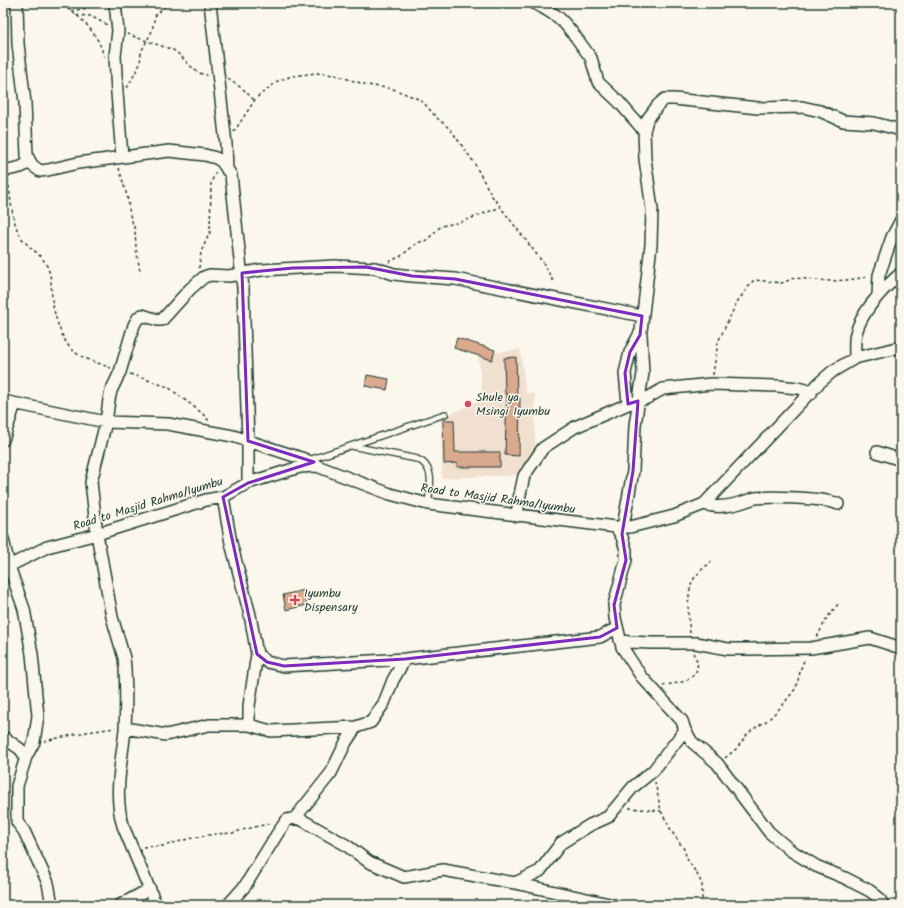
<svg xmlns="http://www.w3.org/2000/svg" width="904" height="908" font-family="Kalam,sans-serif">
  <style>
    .built { fill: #f1e0d0 }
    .building { fill: #dba98d; stroke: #1f3d34 }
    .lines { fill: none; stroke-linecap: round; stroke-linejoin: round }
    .lane-casing { stroke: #1f3d34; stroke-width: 8 }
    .street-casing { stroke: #1f3d34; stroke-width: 14 }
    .path { stroke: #1f3d34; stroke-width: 1.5; stroke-dasharray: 3 3; stroke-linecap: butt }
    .lane { stroke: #fbf7ec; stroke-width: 5.5 }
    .street { stroke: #fbf7ec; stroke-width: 11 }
    .marked { fill: none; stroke: #7b2cbf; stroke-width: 3; stroke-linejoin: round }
    .poi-dot { fill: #d1495b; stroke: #fbf7ec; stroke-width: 1.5 }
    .labels { text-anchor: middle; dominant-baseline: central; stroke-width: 3; stroke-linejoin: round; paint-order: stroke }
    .poi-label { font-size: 12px; fill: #1f3d34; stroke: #fbf7ec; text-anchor: start }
    .street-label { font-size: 12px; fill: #1f3d34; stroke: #fbf7ec }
  </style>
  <rect width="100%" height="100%" fill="#fbf7ec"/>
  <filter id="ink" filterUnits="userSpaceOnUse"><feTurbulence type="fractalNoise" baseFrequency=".025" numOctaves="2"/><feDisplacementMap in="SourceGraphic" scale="8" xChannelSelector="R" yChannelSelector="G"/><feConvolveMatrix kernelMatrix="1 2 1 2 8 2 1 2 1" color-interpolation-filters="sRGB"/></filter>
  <g filter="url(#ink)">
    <path class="built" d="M520,349L526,393L535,394V466H520V475L442,478L441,419L483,398L478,355Z"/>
    <path class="building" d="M457,338L495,350L492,360L454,348Z
      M516,357L517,398H520L519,456L505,455L507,394H505L504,358Z
      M367,375L389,379L387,390L365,386Z
      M443,420H454L455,452H500V467H457V463L444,464Z
      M304,590L307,605L286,610L283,595Z"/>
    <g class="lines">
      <g class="lane-casing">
        <path id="lane" d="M352,446L417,459C436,467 430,488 428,504
          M309,460L445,414"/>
      </g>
      <g class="street-casing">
        <path id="street" d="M17,3L18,44L25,103L27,156L32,165L40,171L48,170L78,163L169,151L205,155L216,158L222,162L231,175L243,288L248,441V483
          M115,3L118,31L115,56L117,93L122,157
          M210,3L226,144L227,170
          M534,3L547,10L558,17L565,24L575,36L591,58L598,82L619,102L644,131
          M3,171L21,167L30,162
          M878,295L879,275L892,237L901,220
          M855,358C855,350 854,341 856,333C862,311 884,288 901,273
          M3,401L106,422L168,424L233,436L304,459L316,465
          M628,404L625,373L630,352L641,331L651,245L652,209L645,159L644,131L647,120L658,105L665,99H674L758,108L802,107L820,111L843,121L874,123L901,130
          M3,440L15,404
          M877,452L901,460
          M223,497L231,543L250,615L257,654L249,706V725
          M704,504C718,509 732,506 746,501C749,500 752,499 755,498C770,496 825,498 838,504
          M517,516L519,499L524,476L543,448L575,427L628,404L647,398L663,389L711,384L777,386L798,388L806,390L811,394
          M616,527L622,537L626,550V560L614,605L615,618L622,647L641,676L682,721L685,730L692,742L717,763L769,832L790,850L816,866L845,878L870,891L879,898L883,905
          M623,527L633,471L635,425L643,373L641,334
          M3,539L9,566L24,609L32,654L38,716L34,742L26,757L17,786V822L24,831L48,883L52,905
          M3,569L47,547L97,534L206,500L223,497L248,483L300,467L317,466L390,494L428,504L616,527H630L674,516L704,504L819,383L833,371L855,358L901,347
          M620,640L629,642L650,643H696L728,649H747L811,648L870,638L901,648
          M257,654L267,662L284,666L405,659L600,637L617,628
          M125,728L166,735L209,725H249L271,731L356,727L371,722L384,703L393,680L405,659
          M3,737L20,749L26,757
          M295,818L302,820L346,845L369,862L404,877L443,870L515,883L540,871L561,843L590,825L608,817L633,787L653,771L685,730
          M515,883L614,905
          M120,905L150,889
          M156,905L123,826C113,793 122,762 125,729C126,709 126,688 125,668L124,658L112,617L97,534L91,482L106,422L109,400L111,391L120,372L134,325L138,318L142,315L158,320H162L190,289L204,277L210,275L229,276L261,270L335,266L375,268L394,274L412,276L455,279L642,316
          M228,905L245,886L279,831L287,820L295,818L331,773L346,742L356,727"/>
      </g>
      <path class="path" d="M57,3C62,6 69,9 74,13C88,24 100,39 104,57
        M71,11L87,8L95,3
        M76,15L90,16L108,25
        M127,34L173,50C185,57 193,74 207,75
        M228,79L243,89L254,100
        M127,88L140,64L141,52L152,31L155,16L168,3
        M234,132L256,98L278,81L292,76L316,73L335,75L367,85L393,89L416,98L423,102L437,118L450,129L473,161L492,196L544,264L553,281
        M119,168L127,196L130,215L135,230L136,248L140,271
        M8,180C11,197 11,221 21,237C28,248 41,253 47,266C52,277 51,287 52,299C54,314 61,339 72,350C82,359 99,363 111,368
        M389,262L401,256L417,243L427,240L441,226L461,222L501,207
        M199,268L201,252L210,232L211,183L216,171
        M130,374L168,387L202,413L209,421
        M713,375L718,342L737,302L753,281L755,280L782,283L794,278L831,281L846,280L869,277
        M896,447L901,444
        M690,633C688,618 687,600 691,585C694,575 704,568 712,561
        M817,637L827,618L839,603
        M663,686C668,684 673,684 678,683C688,681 700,674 697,661C696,658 694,655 693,653
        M44,741L87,732L115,728
        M725,758L736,749L746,736L752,730L768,720L781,707L796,688L801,668L805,658
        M655,782L661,811L672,832L684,849L687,859L697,874L702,884V905
        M629,808L661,811
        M143,847L163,846L188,839L215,834L233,833L242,830L272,823"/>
      <use href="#lane" class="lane"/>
      <use href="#street" class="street"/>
    </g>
  </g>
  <path class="marked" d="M366,267L412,276L455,279L642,316L640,335L630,352L625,373L628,404L638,401L633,471L622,534L626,560L614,605L617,628L600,637L405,659L284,666L267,662L257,654L223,497L248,483L314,462L248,441L242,273L293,268Z"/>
  <g class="poi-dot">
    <circle cx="468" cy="404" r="4"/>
    <path d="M293 594h4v4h4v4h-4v4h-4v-4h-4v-4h4z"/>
  </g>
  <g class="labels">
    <g class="poi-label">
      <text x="476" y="397">Shule ya<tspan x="476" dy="14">Msingi Iyumbu</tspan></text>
      <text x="304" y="593">Iyumbu<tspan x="304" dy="14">Dispensary</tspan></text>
    </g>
    <g class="street-label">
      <text transform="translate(498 499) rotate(8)">Road to Masjid Rahma/Iyumbu</text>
      <text transform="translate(148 504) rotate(-17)">Road to Masjid Rahma/Iyumbu</text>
    </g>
  </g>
  <rect width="904" height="908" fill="none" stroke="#fbf7ec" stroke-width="16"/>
  <rect x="8" y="8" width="888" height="892" fill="none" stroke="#1f3d34" stroke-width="1.5" filter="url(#ink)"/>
</svg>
